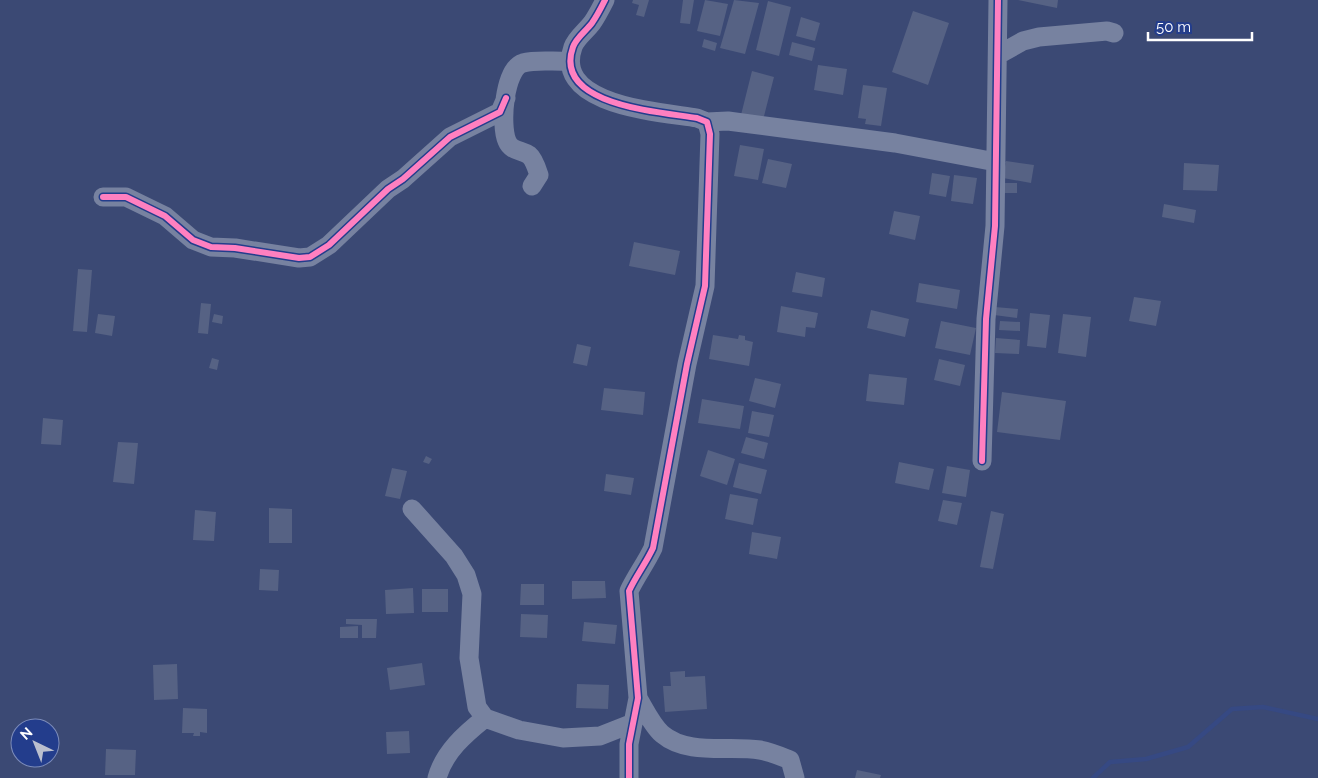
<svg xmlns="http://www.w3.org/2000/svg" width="1318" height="778" font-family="Raleway,sans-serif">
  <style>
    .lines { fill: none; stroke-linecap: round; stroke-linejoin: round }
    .stream { stroke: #364983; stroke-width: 4.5 }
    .building { fill: #566284 }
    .minor { stroke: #7782a0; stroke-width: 19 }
    .cycleway-casing { stroke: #233d8c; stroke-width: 9 }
    .cycleway { stroke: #ff80c0; stroke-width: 6 }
  </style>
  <rect width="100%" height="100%" fill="#3b4974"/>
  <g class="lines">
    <path class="stream" d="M1093,778L1110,762L1146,759L1188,747L1232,709L1263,707L1318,719"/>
  </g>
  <path class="building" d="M633,0H649L644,17L636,15L639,5L632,3Z
    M683,0H694L690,24L680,23Z
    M705,0L728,4L720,36L697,31Z
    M734,0L759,3L745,54L720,48Z
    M1018,0H1058L1057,8Z
    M768,1L791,7L779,56L756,50Z
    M913,11L949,23L928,85L892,72Z
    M801,17L820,23L815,41L796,36Z
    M704,39L717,43L715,51L702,47Z
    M792,42L815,48L812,61L789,55Z
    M818,65L847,69L843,95L814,90Z
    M752,71L774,77L763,120L741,115Z
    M863,85L887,88L881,126L865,124L866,119L858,118Z
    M740,145L764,149L758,180L734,176Z
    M768,159L792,164L786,188L762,183Z
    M1006,161L1034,165L1031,183L1003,178Z
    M1184,163L1219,165L1217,191L1183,190Z
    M932,173L950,176L946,197L929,194Z
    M954,175L977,178L973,204L951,201Z
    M999,183H1017V193H999Z
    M1164,204L1196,210L1194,223L1162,217Z
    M894,211L920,216L915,240L889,234Z
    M634,242L680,251L675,275L629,266Z
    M78,269L92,270L87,332L73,331Z
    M796,272L825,278L822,297L792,292Z
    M919,283L960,290L957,309L916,302Z
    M1134,297L1161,301L1156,326L1129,321Z
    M201,303L211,304L208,334L198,333Z
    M781,306L818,313L815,328L806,327L805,337L777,332Z
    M995,307L1018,309L1017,318L994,315Z
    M871,310L909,319L905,337L867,328Z
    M1030,313L1050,315L1046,348L1027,346Z
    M98,314L115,316L112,336L95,333Z
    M214,314L223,316L222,324L212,322Z
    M1063,314L1091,317L1086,357L1058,353Z
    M941,321L976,328L970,355L935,348Z
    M1000,321L1020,322V331L999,330Z
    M713,335L738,339L739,335L745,336V340L753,342L749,366L709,359Z
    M996,338L1020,340L1019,354L995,353Z
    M577,344L591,347L587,366L573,363Z
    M212,358L219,360L217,370L209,368Z
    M939,359L965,365L960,386L934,380Z
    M869,374L907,378L904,405L866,401Z
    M755,378L781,384L775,408L749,401Z
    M604,388L645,392L643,415L601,410Z
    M1002,392L1066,401L1060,440L997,432Z
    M702,399L744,406L740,429L698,423Z
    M752,411L774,415L769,437L748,433Z
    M43,418L63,420L61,445L41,444Z
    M746,437L768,443L764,459L741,453Z
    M118,442L138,443L134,484L113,482Z
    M708,450L735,459L727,485L700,476Z
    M426,456L432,459L429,464L423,462Z
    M899,462L934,469L929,490L895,483Z
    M739,463L767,470L761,494L733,487Z
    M947,466L970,470L966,497L942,493Z
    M392,468L407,471L400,499L385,496Z
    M606,474L634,478L631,495L604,491Z
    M730,494L758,499L753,525L725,519Z
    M943,500L962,503L957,525L938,521Z
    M269,508L292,509V543H269Z
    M195,510L216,512L214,541L193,540Z
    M991,511L1004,514L993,569L980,567Z
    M752,532L781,537L777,559L749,554Z
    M260,569L279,570L278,591L259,590Z
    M572,581H605L606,598L572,599Z
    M521,584H544V605H520Z
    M413,588L414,613L386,614L385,590Z
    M422,589H448V612H422Z
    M521,614L548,615L547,638L520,637Z
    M346,619H377L376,638H362V625L346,624Z
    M584,622L617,625L615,644L582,641Z
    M358,626V638H340V627Z
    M422,663L425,685L390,690L387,668Z
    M177,664L178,699L154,700L153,665Z
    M685,671V677L705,676L707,709L665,712L663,686H671L670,672Z
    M577,684L609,685L608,709L576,708Z
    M183,708L207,709V733L200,732V736H193L194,733H182Z
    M409,731L410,753L387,754L386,732Z
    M106,749L136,750L135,775H105Z
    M857,770L881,775L880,778H855Z"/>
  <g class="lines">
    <path class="minor" d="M605,0C601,8 597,16 592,23C586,31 576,38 573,47C552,106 662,112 697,118L707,122L710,134L705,286L687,364L653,548C646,563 636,576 629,591L638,698L629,744V778
      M998,55L1023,41L1039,37L1107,31L1114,33
      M707,122L728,121L895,143L996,162
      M532,186L539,175C537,169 534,159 529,155C521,150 511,151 507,141C500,125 504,69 523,63C537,59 555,62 569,61
      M103,197H126L165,216L193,240L211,247L235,248L299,258L310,257L329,245L388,189L403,179L450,137L500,112L506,98
      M982,461L986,319L995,226L998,0
      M412,509L454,556L466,575L472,594L469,658L477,707L485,718L519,730L563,738L600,736L633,723
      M638,698C645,710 652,725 662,734C688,756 729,745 760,750C771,752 780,756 790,760L795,778
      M437,778C444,752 465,734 485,718"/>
    <g class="cycleway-casing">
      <path id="cycleway" d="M605,0C601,8 597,16 592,23C586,31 576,38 573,47C552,106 662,112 697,118L707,122L710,134L705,286L687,364L653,548C646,563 636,576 629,591L638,698L629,744V778
        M103,197H126L165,216L193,240L211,247L235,248L299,258L310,257L329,245L388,189L403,179L450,137L500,112L506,98
        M982,461L986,319L995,226L998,0"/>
    </g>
    <use href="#cycleway" class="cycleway"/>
  </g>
  <g transform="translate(35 743) rotate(317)"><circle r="24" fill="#233d8c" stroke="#7b8bba"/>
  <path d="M0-4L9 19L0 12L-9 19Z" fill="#babfce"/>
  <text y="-8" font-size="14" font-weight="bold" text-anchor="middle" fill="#ffffff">N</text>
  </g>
  <path d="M1148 32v8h104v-8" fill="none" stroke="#ffffff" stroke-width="2.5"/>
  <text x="1156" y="32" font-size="15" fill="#ffffff" stroke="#233d8c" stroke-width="4" paint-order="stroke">50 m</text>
</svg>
